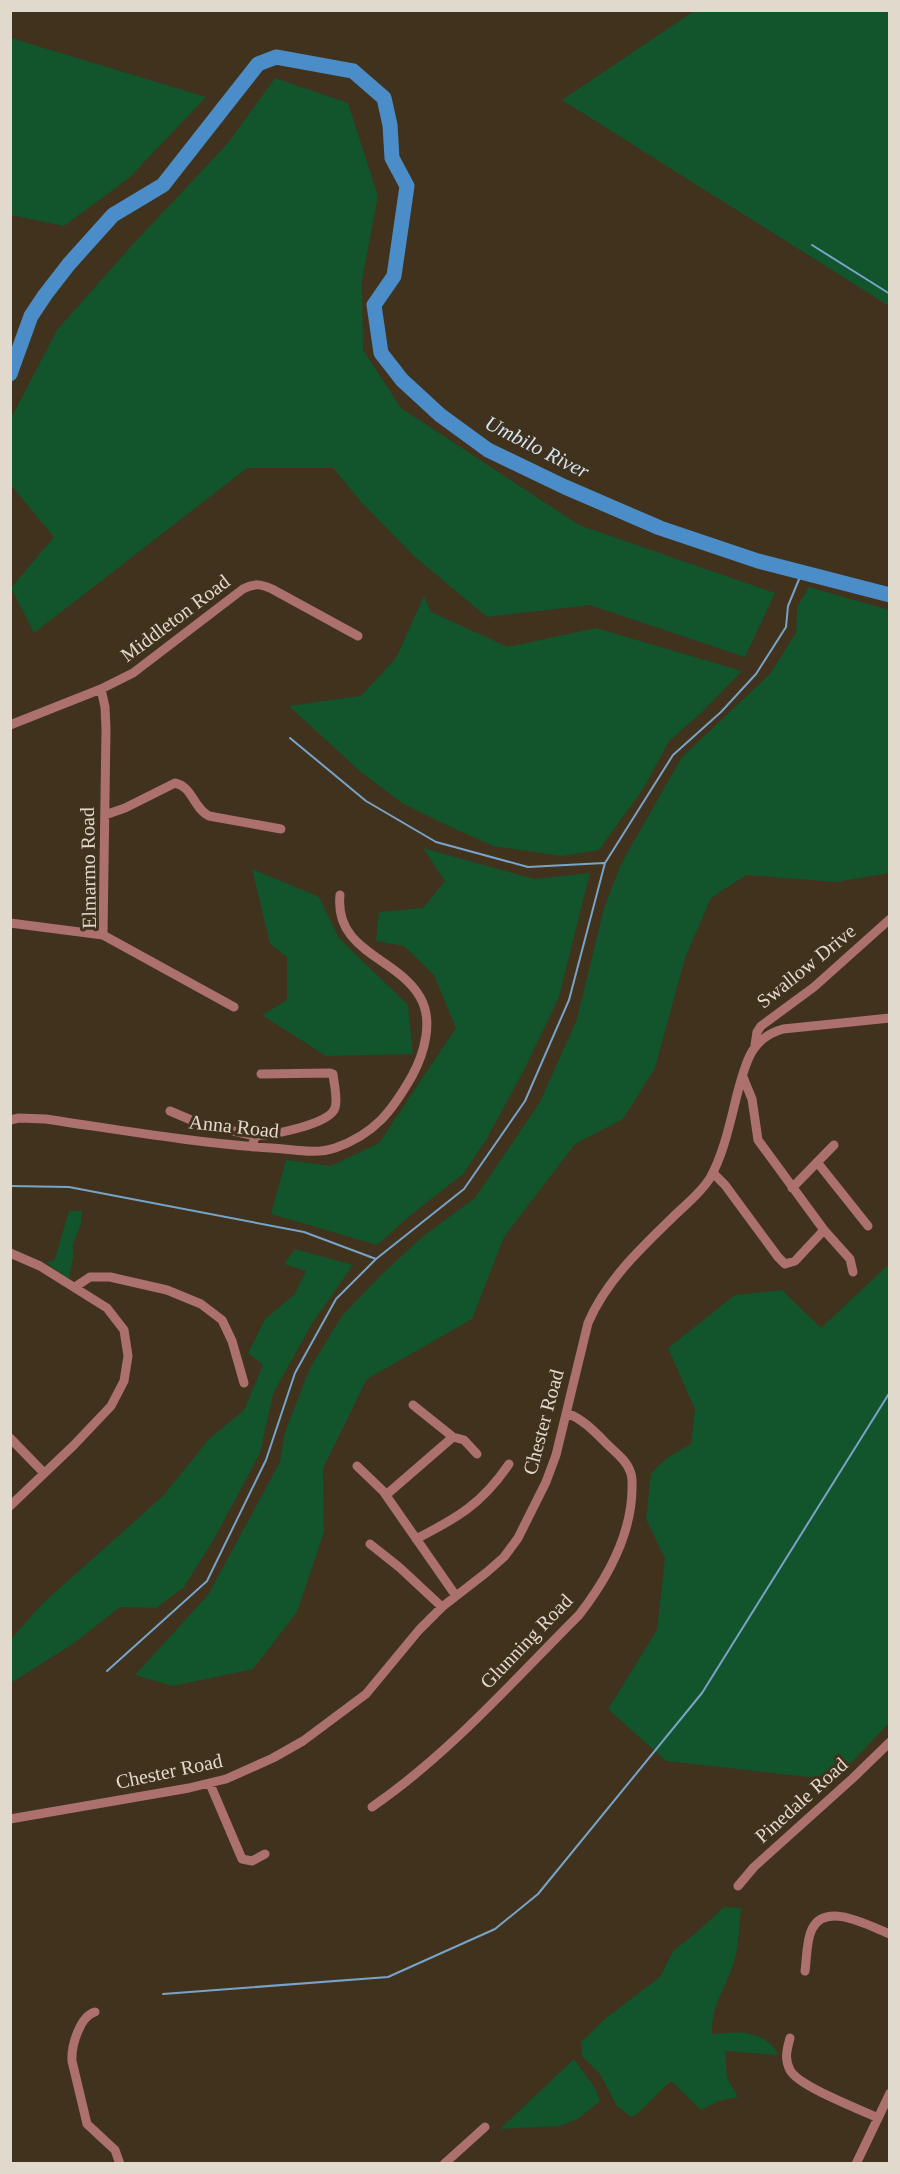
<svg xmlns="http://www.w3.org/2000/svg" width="900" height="2174" font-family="'Times New Roman',serif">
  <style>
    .green { fill: #12542c }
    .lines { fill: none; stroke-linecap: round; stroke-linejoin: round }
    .stream { stroke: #78a4ca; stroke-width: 2 }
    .river { stroke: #4b8dc8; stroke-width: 15 }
    .minor { stroke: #ac706d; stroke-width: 9 }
    .labels { text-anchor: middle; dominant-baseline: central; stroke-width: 6; stroke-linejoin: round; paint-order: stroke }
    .street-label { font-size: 20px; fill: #e2d9cd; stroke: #40321d }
    .water-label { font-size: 21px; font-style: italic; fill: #d2e3f3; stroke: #40321d }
  </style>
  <rect width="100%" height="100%" fill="#40321d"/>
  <path class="green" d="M694,11H889V306L562,100Z
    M11,38L206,97L129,178L64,226L11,215Z
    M275,78L348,103L378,196L362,280L363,350L401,408L579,525L775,593L745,657L590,605L487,617L415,557L363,504L333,468H247L34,633L11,588L54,537L11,485V418L57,330L135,242L228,143Z
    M809,587L889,610V873L836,882L746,875L711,898L685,958L655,1068L623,1119L575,1144L504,1237L472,1319L367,1379L323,1468L324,1532L297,1612L253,1669L173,1686L135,1675L208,1595L280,1462L285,1432L310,1368L342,1316L380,1276L422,1237L475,1198L540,1102L577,1019L604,908L621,864L682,757L770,674L796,633L797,607Z
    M424,596L431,612L508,647L596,628L742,671L702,712L669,741L645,786L599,850L562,856L493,846L440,822L402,803L362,773L289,706L361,696L396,658Z
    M423,848L534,879L590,873L559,997L525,1068L486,1140L463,1174L412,1214L377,1245L271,1214L286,1160L331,1166L379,1143L456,1028L434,975L404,946L376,941L379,912L423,908L445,881Z
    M252,869L319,897L339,938L408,1005L413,1054L326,1056L262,1015L287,1000V957L270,944Z
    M69,1211H82L81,1224L73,1244V1258L69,1279L45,1262L54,1261Z
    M295,1249L353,1265L311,1325L273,1394L260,1453L214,1539L184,1587L156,1608L120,1607L74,1643L11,1683V1639L42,1604L164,1495L209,1439L244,1410L263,1365L248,1353L265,1319L294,1295L306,1271L284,1264Z
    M889,1264V1723L835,1780L666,1761L608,1709L657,1630L665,1558L646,1519L651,1473L667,1458L691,1444L695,1409L668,1348L735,1295L782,1290L821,1328Z
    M724,1907L741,1908C739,1928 739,1949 732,1968C723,1992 711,2008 712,2034C739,2032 762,2028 779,2055L725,2051L727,2078L738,2097L719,2101L701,2110L671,2081C662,2088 638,2116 631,2117L617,2106L600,2074L582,2056L581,2042L606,2018L660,1977L673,1951L696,1933Z
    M574,2059L595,2088L600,2101L578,2119L560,2126L500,2129Z"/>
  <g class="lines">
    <path class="stream" d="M812,245L890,294
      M290,738L366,801L436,842L528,867L604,863
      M10,1186L69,1187L304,1232L376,1259
      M107,1671L207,1581L266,1460L295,1373L336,1299L376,1259L464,1189L525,1101L569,1000L605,863L673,755L721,712L756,674L786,627L788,606L802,572
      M163,1994L388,1977L495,1929L538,1894L702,1693L890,1392"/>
    <path class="river" d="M10,374L31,316L45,295L69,264L113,215L163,185L258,64L276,57L353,71L384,98L390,125L392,158L407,186L394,276L374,305L381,353L402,380L440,415L488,450L565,487L660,528L758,561L890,595"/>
    <path class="minor" d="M101,689L105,707L106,729L103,935L234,1007
      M10,725L101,689L133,673L243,589C254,583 261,584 272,589L358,636
      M105,815L125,808L175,783C193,787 193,808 209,816L281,829
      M10,923L103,935
      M755,1045L757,1032L761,1026L814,987L890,919
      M170,1111L198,1123L255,1136
      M10,1120L19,1118L45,1119C121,1130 196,1143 271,1148C292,1149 315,1155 335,1148C375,1134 392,1111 412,1076C424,1054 434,1021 420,997C397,957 334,952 340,895
      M252,1147L255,1136C271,1135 329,1125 335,1108C338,1099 334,1084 333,1074L330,1073L261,1074
      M817,1162L868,1226
      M713,1173L725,1185L778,1257L785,1264L795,1261L824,1230L758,1140L752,1099L743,1077
      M792,1188L834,1145
      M824,1230L850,1259L853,1272
      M10,1253L40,1266L107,1308L124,1330L128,1356L124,1381L111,1406L74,1445L10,1506
      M75,1287L90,1277H110L167,1290L201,1304L222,1320L232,1341L244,1383
      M413,1405L453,1437L464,1440L477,1454
      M10,1438L44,1473
      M357,1466L383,1491L456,1596
      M386,1495L453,1437
      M416,1539C457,1518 482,1504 509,1464
      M370,1544L399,1567L442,1607
      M210,1784L242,1859L252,1861L265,1854
      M372,1807C449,1754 513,1681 579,1615C607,1579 631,1536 632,1490C632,1484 633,1477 630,1471C626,1459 612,1450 603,1440C592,1429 582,1419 567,1413
      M10,1819L189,1788L226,1779L273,1758L303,1741L366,1694L419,1630L442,1607L487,1572L504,1557L518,1538L546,1482L556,1455L588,1323C606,1281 640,1249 673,1217C685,1205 701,1193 710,1178C724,1154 731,1118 738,1091C746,1062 751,1038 783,1029L890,1018
      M738,1886L754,1867L853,1778L890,1742
      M805,1971C807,1958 806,1941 812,1929C826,1901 869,1926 890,1934
      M95,2012C80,2016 71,2046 72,2061L87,2124L115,2150L120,2164
      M790,2038C787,2049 784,2059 790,2070C798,2086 859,2109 878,2118
      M444,2164L485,2127
      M856,2164L890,2093"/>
  </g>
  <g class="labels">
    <g class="street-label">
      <text transform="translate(175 618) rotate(-37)">Middleton Road</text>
      <text transform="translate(88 868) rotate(-91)">Elmarmo Road</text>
      <text transform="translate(806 966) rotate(-39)">Swallow Drive</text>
      <text transform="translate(234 1126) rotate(6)">Anna Road</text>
      <text transform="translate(543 1422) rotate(-75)">Chester Road</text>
      <text transform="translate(526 1641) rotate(-46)">Glunning Road</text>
      <text transform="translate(169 1771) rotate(-12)">Chester Road</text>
      <text transform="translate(801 1800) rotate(-42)">Pinedale Road</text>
    </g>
    <g class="water-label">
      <text transform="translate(537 447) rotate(27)">Umbilo River</text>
    </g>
  </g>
  <rect width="900" height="2174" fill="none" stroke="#e2d9cd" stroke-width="24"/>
</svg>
